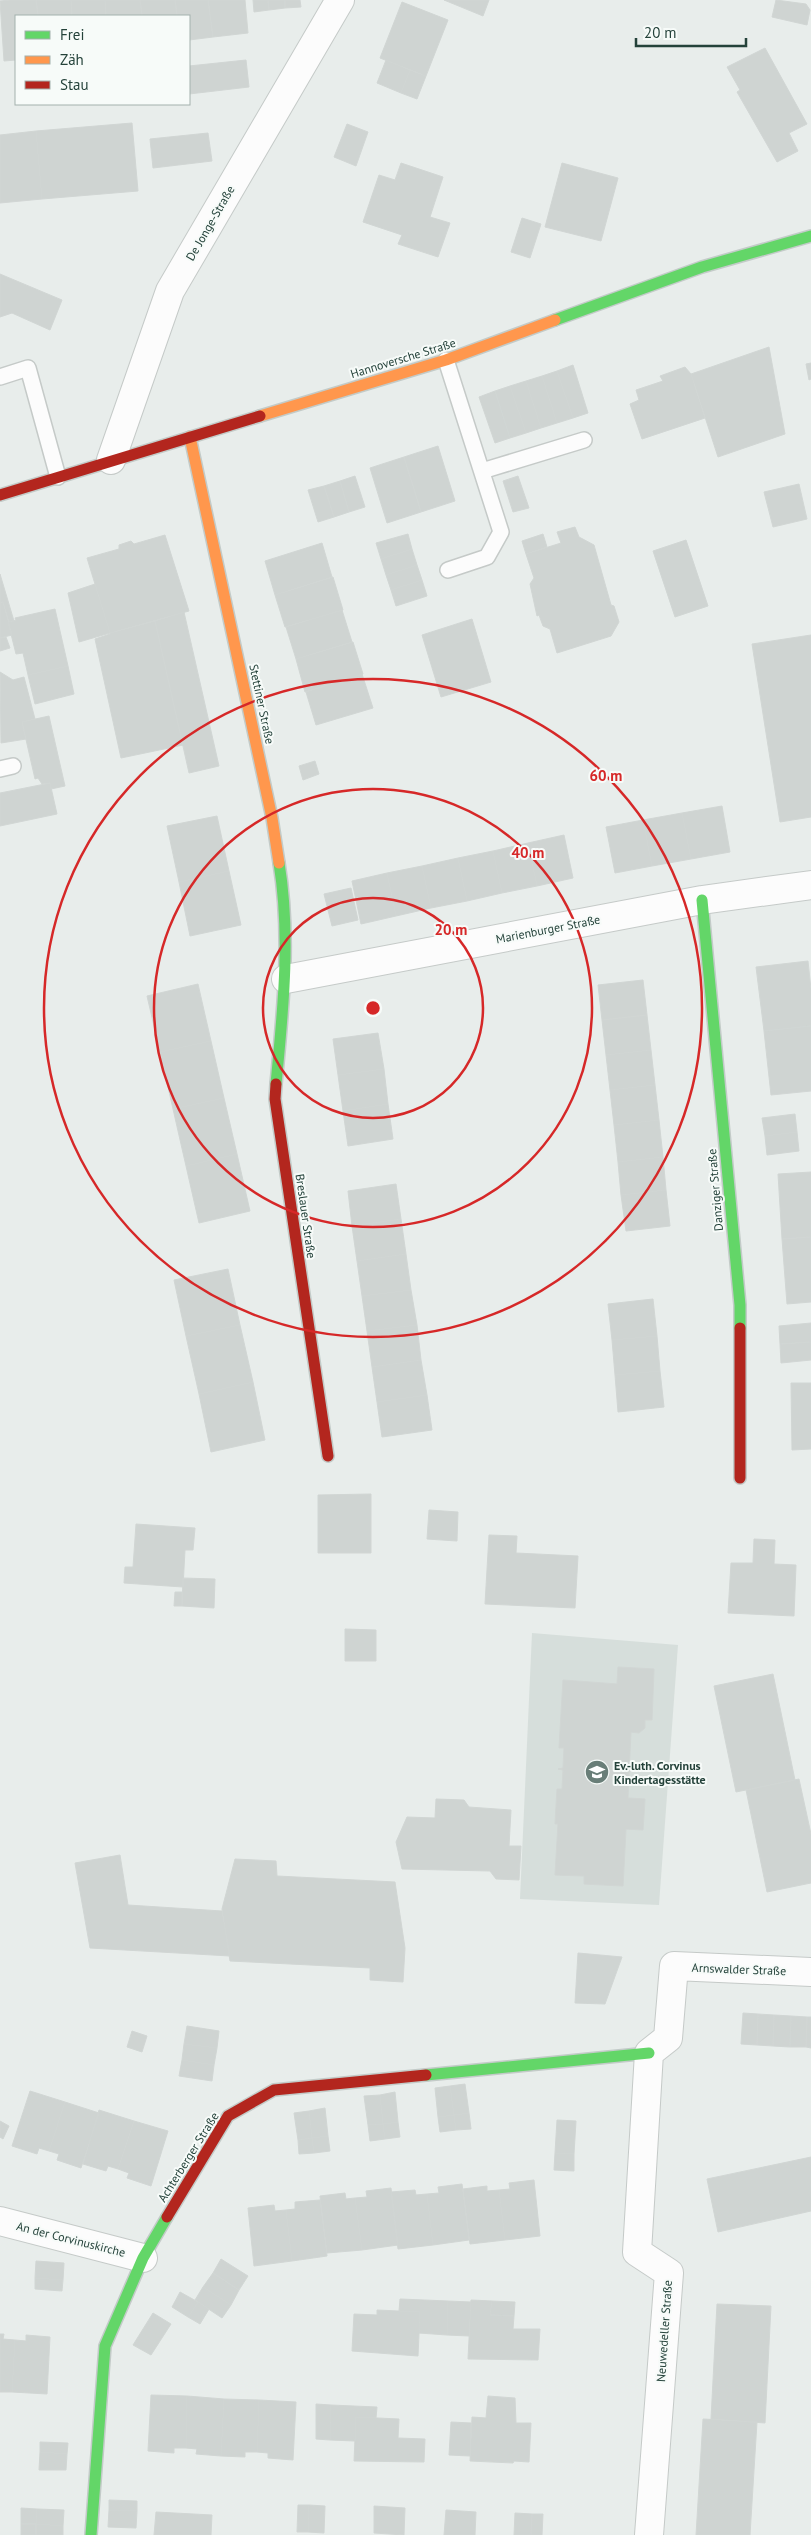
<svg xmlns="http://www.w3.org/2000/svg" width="811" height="2535" font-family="'PT Sans',sans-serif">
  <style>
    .built { fill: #d6dedb }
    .building { fill: #cfd4d2; stroke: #d1d6d4 }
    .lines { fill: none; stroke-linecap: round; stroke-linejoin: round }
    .lane-casing { stroke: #c5cac8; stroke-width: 18 }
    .street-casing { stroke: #c5cac8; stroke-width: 30 }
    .fast-casing { stroke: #c3cbc8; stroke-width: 14 }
    .slow-casing { stroke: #c3cbc8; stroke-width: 14 }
    .jam-casing { stroke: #c3cbc8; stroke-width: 14 }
    .lane { stroke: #fcfcfc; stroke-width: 15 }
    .street { stroke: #fcfcfc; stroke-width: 28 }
    .fast { stroke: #63d668; stroke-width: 11 }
    .slow { stroke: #ff974d; stroke-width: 11 }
    .jam { stroke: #b3261e; stroke-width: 11 }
    .ring { fill: none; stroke: #d62828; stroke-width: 2.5 }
    .labels { text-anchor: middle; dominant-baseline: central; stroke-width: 4; stroke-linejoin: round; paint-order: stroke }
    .street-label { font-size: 12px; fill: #24423a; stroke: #f7fbf9 }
    .poi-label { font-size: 12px; font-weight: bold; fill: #24423a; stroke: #f7fbf9; text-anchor: start }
    .centre { fill: #d62828; stroke: #f7fbf9; stroke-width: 2.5 }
    .ring-label { font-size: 15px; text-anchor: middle; font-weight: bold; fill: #d62828; stroke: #f7fbf9; stroke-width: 4; stroke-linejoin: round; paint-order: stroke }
  </style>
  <rect width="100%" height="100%" fill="#e8edeb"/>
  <path class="built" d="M532,1633L678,1645L659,1905L520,1899Z"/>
  <path class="building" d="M10,0H36L38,16H16V60L4,61L0,1Z
    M36,0H71L72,16H38Z
    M71,0H105L106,16H72Z
    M105,0H140L142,16H106Z
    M140,0H175L177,16H142Z
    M175,0H208L213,37L189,40V16H177Z
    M208,0H245L248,33L213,37Z
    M253,0H268L269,10L254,12Z
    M268,0H285V8L269,10Z
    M285,0H300L301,7L285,8Z
    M444,0H489L483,16Z
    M776,0L806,4L810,10L807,25L772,17Z
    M402,2L448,20L426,76L380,58Z
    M765,48L807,124L789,133L798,151L777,162L737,92L740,90L727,67Z
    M246,60L249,87L189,94V66Z
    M386,60L410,70L401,93L377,83Z
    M410,70L426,76L417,99L401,93Z
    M132,123L138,191L42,199L36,131Z
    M347,124L368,132L356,166L334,157Z
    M36,131L42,199L0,203V135Z
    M208,133L212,161L153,168L150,139Z
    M401,163L443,177L430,217L450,223L438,257L398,244L402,235L363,222L379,175L395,180Z
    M562,163L618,178L601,241L545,227Z
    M522,218L541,224L530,258L511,252Z
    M0,274L62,300L50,330L12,313L0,317Z
    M769,347L785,434L718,457L691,374Z
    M811,363V379L809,380L806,364Z
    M573,365L588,413L573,418L557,371Z
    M685,367L691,374L705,418L642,439L630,404L639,400L636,390L663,381L660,376Z
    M557,371L573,418L557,423L542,376Z
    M542,376L557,423L541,428L526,381Z
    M526,381L541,428L526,433L510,386Z
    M510,386L526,433L510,438L495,391Z
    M495,391L510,438L495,443L479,397Z
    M438,446L455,501L421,512L404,457Z
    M404,457L421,512L387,523L370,468Z
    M355,476L365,507L349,512L340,481Z
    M518,476L529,508L513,512L503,481Z
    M340,481L349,512L334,517L324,486Z
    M799,484L807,519L773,527L764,492Z
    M324,486L334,517L318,522L308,490Z
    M575,527L579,537L594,545L611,605L614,606L619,622L611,636L557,653L550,629L543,626L539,615L537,616L530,584L534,578L526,554L561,543L557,532Z
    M408,534L412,549L381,559L376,543Z
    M543,534L547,547L526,554L522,541Z
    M165,535L189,611L110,633L87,558L119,549V545L131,541L134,544Z
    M686,540L708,606L675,617L653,551Z
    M322,543L332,577L275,595L265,561Z
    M412,549L417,565L386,575L381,559Z
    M417,565L422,580L391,590L386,575Z
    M0,574L14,621L9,622L3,602L0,603Z
    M333,577L343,610L285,627L275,595Z
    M422,580L427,596L396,606L391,590Z
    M95,584L110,633L79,642L68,593Z
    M3,602L12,635L0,638V603Z
    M55,609L68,666L28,675L23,653L16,654L8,622L16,620L15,618Z
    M342,610L352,642L296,659L286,627Z
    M184,612L219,766L189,773L155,621Z
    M472,619L491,682L441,697L422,635Z
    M155,621L183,745L121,758L95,639L110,634V633Z
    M811,635V817L780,822L752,644Z
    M6,637L10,648L0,651V638Z
    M353,642L363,674L305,692L296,659Z
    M68,666L74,694L35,704L28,675Z
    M0,672L13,680L24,677L35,719L22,722L26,739L1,743Z
    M362,674L373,708L316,725L306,692Z
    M49,716L65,786L51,789L50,783L42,784L38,778L35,779L22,722Z
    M315,761L319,774L303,780L299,766Z
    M50,783L57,814L0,826V793Z
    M722,806L730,852L691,859L682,813Z
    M682,813L691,859L652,866L643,820Z
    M217,816L229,871L179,882L167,826Z
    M643,820L652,866L615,873L606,827Z
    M564,835L573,878L537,886L528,843Z
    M528,843L537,886L502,893L493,851Z
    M493,851L502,893L467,901L458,858Z
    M458,858L467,901L431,908L422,866Z
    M422,866L431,908L396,916L387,873Z
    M229,871L241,925L190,936L179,882Z
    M387,873L396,916L361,924L352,881Z
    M351,888L358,920L332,926L324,894Z
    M808,961L811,989V1026L764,1031L756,967Z
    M643,980L647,1015L602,1020L598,985Z
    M198,984L211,1041L160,1052L147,996Z
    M647,1015L651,1050L606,1055L602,1020Z
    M811,1026V1091L771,1095L764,1031Z
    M378,1033L384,1069L338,1075L333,1039Z
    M211,1041L224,1098L173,1109L160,1052Z
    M651,1050L655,1085L610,1090L606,1055Z
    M384,1069L388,1104L343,1111L338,1075Z
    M655,1085L659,1120L614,1125L610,1090Z
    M224,1098L237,1154L186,1166L173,1109Z
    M388,1104L393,1139L348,1146L343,1111Z
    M795,1114L797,1132L765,1136L762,1118Z
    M659,1120L663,1157L618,1162L614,1125Z
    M797,1132L799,1151L767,1155L765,1136Z
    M237,1154L250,1211L199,1223L186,1166Z
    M663,1157L666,1190L621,1195L618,1162Z
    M811,1172V1237L782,1239L778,1174Z
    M396,1184L401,1219L352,1226L348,1191Z
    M666,1190L670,1226L626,1231L621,1195Z
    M401,1219L406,1254L357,1261L352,1226Z
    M811,1237V1302L787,1304L782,1239Z
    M406,1254L411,1290L362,1296L357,1261Z
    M228,1269L240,1325L186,1336L174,1280Z
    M411,1290L417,1325L367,1331L362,1296Z
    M653,1299L657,1336L612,1340L608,1304Z
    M811,1323V1342L780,1344L779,1326Z
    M240,1325L253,1382L199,1394L186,1336Z
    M417,1325L421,1360L372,1367L367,1331Z
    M657,1336L660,1371L615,1375L612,1340Z
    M811,1342V1360L781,1363L780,1344Z
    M421,1360L427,1395L377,1402L372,1367Z
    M660,1371L664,1407L618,1412L615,1375Z
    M253,1382L265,1440L211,1452L199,1394Z
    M791,1383H811V1449L792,1450Z
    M427,1395L432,1430L382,1437L377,1402Z
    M371,1494V1553H318V1495Z
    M429,1510L458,1512L457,1541L427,1539Z
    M136,1524L195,1528L193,1550H185L183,1587L124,1583L125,1567H133Z
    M489,1535L517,1536L516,1553L578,1556L575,1608L485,1604Z
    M754,1539L775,1540L774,1564L796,1565L794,1616L728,1613L731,1563H753Z
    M183,1578L215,1579L214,1608L182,1606Z
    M175,1592H182V1606H174Z
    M345,1629L376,1630V1661H345Z
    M618,1667L654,1669L652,1720H645V1728L639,1733L631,1732L628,1798L645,1799L643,1830L626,1829L623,1886L584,1884V1876L555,1875L558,1824H555L557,1789H562L563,1770L558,1769L563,1768L564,1748H559L563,1680L617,1684Z
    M773,1674L795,1780L736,1792L714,1686Z
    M799,1779L811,1834V1883L767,1892L746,1790Z
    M436,1799L464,1800L469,1807L511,1810L509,1846H521L519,1880L496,1879L490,1871L402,1869L396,1842L407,1817L435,1818Z
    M120,1855L128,1905L222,1911L230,1956L90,1948L75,1863Z
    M235,1859L276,1861L277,1876L395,1882L405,1948L403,1982L370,1980V1968L230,1961L222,1909Z
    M578,1953L622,1957L605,2004L575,2003Z
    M743,2013L758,2014L757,2045L741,2044Z
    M758,2014L774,2015L773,2046L757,2045Z
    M774,2015L791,2016L790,2047L773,2046Z
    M791,2016L807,2017L806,2047H790Z
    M807,2017H811V2048L806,2047Z
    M187,2026L219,2031L217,2048L184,2044Z
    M132,2031L147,2036L142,2052L127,2047Z
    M184,2044L217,2048L214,2065L182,2060Z
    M182,2060L214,2065L212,2081L179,2076Z
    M465,2084L469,2113L454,2115L450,2086Z
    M450,2086L454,2115L438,2117L435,2088Z
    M30,2091L65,2102L49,2151L39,2148L37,2154L12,2146Z
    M395,2092L398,2122L383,2124L380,2095Z
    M380,2095L383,2124L368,2125L364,2096Z
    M65,2102L99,2113L81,2168L57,2160L59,2154L49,2151Z
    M325,2108L328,2136L312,2138L309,2111Z
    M99,2110L134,2121L118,2169L108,2166L106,2171L83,2164Z
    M309,2111L312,2138L298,2140L294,2113Z
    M469,2113L471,2129L456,2130L454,2115Z
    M454,2115L456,2130L440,2132L438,2117Z
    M557,2120L576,2121L574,2154L555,2153Z
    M0,2121L9,2126L3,2139L0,2137Z
    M134,2121L168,2131L151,2186L127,2178L129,2173L118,2169Z
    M398,2122L400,2137L385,2139L383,2124Z
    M383,2124L385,2139L370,2141L368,2125Z
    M328,2136L330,2151L314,2153L312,2138Z
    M312,2138L314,2153L299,2154L298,2140Z
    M555,2153L574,2154V2171L554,2170Z
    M811,2157V2211L718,2232L707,2179Z
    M534,2180L540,2236L505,2240L499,2190L510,2189L509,2183Z
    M462,2184L469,2240L433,2245L427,2194L439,2193L438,2187Z
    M487,2186V2191L499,2190L505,2240L470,2244L463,2189Z
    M391,2188L398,2245L362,2250L355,2198L367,2197L366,2191Z
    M415,2190L416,2195L427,2194L433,2245L398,2249L391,2192Z
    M345,2193L346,2199L355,2198L362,2250L327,2253L320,2196Z
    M320,2200L327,2256L292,2261L286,2210L295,2209V2202Z
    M274,2205L275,2211L286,2210L292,2261L254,2266L248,2208Z
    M221,2259L248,2276L239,2290L213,2273Z
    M36,2261L64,2263L63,2280L35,2278Z
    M213,2273L239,2290L231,2305L203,2287Z
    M35,2278L63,2280L62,2291L35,2289Z
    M203,2287L231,2305L222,2318L195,2300Z
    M180,2292L198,2302L188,2317L172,2307Z
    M400,2299L448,2301L447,2335L419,2333L420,2312L399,2311Z
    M471,2300L492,2301L490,2315L514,2316L513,2329H540L538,2360L468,2359Z
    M448,2301L471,2302L469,2336L447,2335Z
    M492,2301L515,2302L514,2316L490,2315Z
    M198,2302L209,2309L200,2324L188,2317Z
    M717,2304L771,2306L765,2423L711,2419Z
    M377,2310L420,2312L418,2356L352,2351L354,2314L377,2315Z
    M153,2313L171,2324L151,2355L133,2345Z
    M0,2334H4L3,2339L15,2340L12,2392H0Z
    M26,2335L50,2337L47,2394L12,2392L15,2340L26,2341Z
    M151,2395L187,2396L186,2448H174V2453L148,2451Z
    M187,2396L224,2399L221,2456L196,2454L197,2449L186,2448Z
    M488,2396L515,2398L516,2423H531L529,2462L514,2461L513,2463L470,2461L472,2417L486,2418Z
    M224,2399L259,2400L257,2452H245V2457L221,2456Z
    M259,2400L296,2402L293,2460L268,2458V2453L257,2452Z
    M316,2404L331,2405L330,2440L316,2439Z
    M331,2405L377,2407L376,2418L356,2417L355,2441L330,2440Z
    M356,2417L399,2419L398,2438L425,2439L424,2462L354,2461Z
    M703,2419L757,2422L750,2535H696Z
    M451,2422L471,2423L470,2456L449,2455Z
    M40,2442L68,2443L67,2454L40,2452Z
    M40,2452L67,2454L66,2470H39Z
    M109,2500L137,2501V2511L109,2510Z
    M298,2505H309L308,2532H297Z
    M309,2505L325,2506L324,2533L308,2532Z
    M374,2506L405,2508L404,2535L374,2533Z
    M21,2508L37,2509L36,2524H21Z
    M37,2509L64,2510L63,2526L36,2524Z
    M109,2510L137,2511L136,2528L108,2527Z
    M446,2510L476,2512L475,2535H444Z
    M156,2512L212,2515L211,2535H154Z
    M515,2513L532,2514L531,2535H514Z
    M532,2514H543L542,2535H531Z
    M21,2524H36V2535H21Z
    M36,2524L63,2526V2535H36Z"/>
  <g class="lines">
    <g class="lane-casing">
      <path id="lane" d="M446,360L501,532L487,557L448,570
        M0,377L28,368L58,477
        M482,471L584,440
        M0,769L13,766"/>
    </g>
    <g class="street-casing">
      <path id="street" d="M111,460L170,291L340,0
        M286,979L702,900L811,885
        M0,2221L143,2258
        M649,2535L669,2273L637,2252L649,2053L668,2038L674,1966L811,1972"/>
    </g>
    <g class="fast-casing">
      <path id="fast" d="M555,320L702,267L811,236
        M702,900L740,1305V1328
        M276,1084C283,1010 291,936 279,863
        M426,2075L649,2053
        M91,2535L105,2346L143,2258L167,2217"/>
    </g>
    <g class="slow-casing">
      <path id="slow" d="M260,416L446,360L555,320
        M190,437L272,818L279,863"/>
    </g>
    <g class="jam-casing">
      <path id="jam" d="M0,495L260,416
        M276,1084L275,1099L328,1456
        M740,1328V1478
        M167,2217L228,2116L274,2090L426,2075"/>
    </g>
    <use href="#lane" class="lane"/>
    <use href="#street" class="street"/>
    <use href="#fast" class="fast"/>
    <use href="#slow" class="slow"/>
    <use href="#jam" class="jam"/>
  </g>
  <g class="ring">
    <circle cx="373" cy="1008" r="110"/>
    <circle cx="373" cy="1008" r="219"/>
    <circle cx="373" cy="1008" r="329"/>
  </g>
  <defs>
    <g id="school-disc" transform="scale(1.25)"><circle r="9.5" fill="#697e78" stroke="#f7fbf9"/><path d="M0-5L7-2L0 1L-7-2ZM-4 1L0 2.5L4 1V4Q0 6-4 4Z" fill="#fff"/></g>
  </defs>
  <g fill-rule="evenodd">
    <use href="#school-disc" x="597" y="1772"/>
  </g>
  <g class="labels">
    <g class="street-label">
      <text transform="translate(210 223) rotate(-60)">De Jonge-Straße</text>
      <text transform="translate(403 358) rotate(-17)">Hannoversche Straße</text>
      <text transform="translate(262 704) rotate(78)">Stettiner Straße</text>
      <text transform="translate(548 929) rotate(-11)">Marienburger Straße</text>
      <text transform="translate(715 1190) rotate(-95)">Danziger Straße</text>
      <text transform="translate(306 1216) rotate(82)">Breslauer Straße</text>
      <text transform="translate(739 1969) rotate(2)">Arnswalder Straße</text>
      <text transform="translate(188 2157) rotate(-58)">Achterberger Straße</text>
      <text transform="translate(71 2239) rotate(14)">An der Corvinuskirche</text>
      <text transform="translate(664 2331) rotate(-86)">Neuwedeller Straße</text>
    </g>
    <g class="poi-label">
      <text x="614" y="1765">Ev.-luth. Corvinus<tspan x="614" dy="14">Kindertagesstätte</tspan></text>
    </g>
  </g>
  <circle cx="373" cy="1008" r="8" class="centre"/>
  <g class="ring-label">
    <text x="606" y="781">60 m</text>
    <text x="528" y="858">40 m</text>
    <text x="451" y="935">20 m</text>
  </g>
  <rect x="15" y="15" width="175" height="90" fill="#f7fbf9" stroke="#a3b1ad"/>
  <rect x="25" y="31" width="25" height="8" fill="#63d668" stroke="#a3b1ad"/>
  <text x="60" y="40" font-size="15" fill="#24423a">Frei</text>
  <rect x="25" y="56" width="25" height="8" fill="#ff974d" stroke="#a3b1ad"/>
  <text x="60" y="65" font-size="15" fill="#24423a">Zäh</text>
  <rect x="25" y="81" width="25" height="8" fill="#b3261e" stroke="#a3b1ad"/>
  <text x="60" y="90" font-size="15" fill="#24423a">Stau</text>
  <path d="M636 38v8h110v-8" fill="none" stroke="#24423a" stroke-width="2.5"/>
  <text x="644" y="38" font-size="15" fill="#24423a" stroke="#f7fbf9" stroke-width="4" paint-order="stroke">20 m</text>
</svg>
